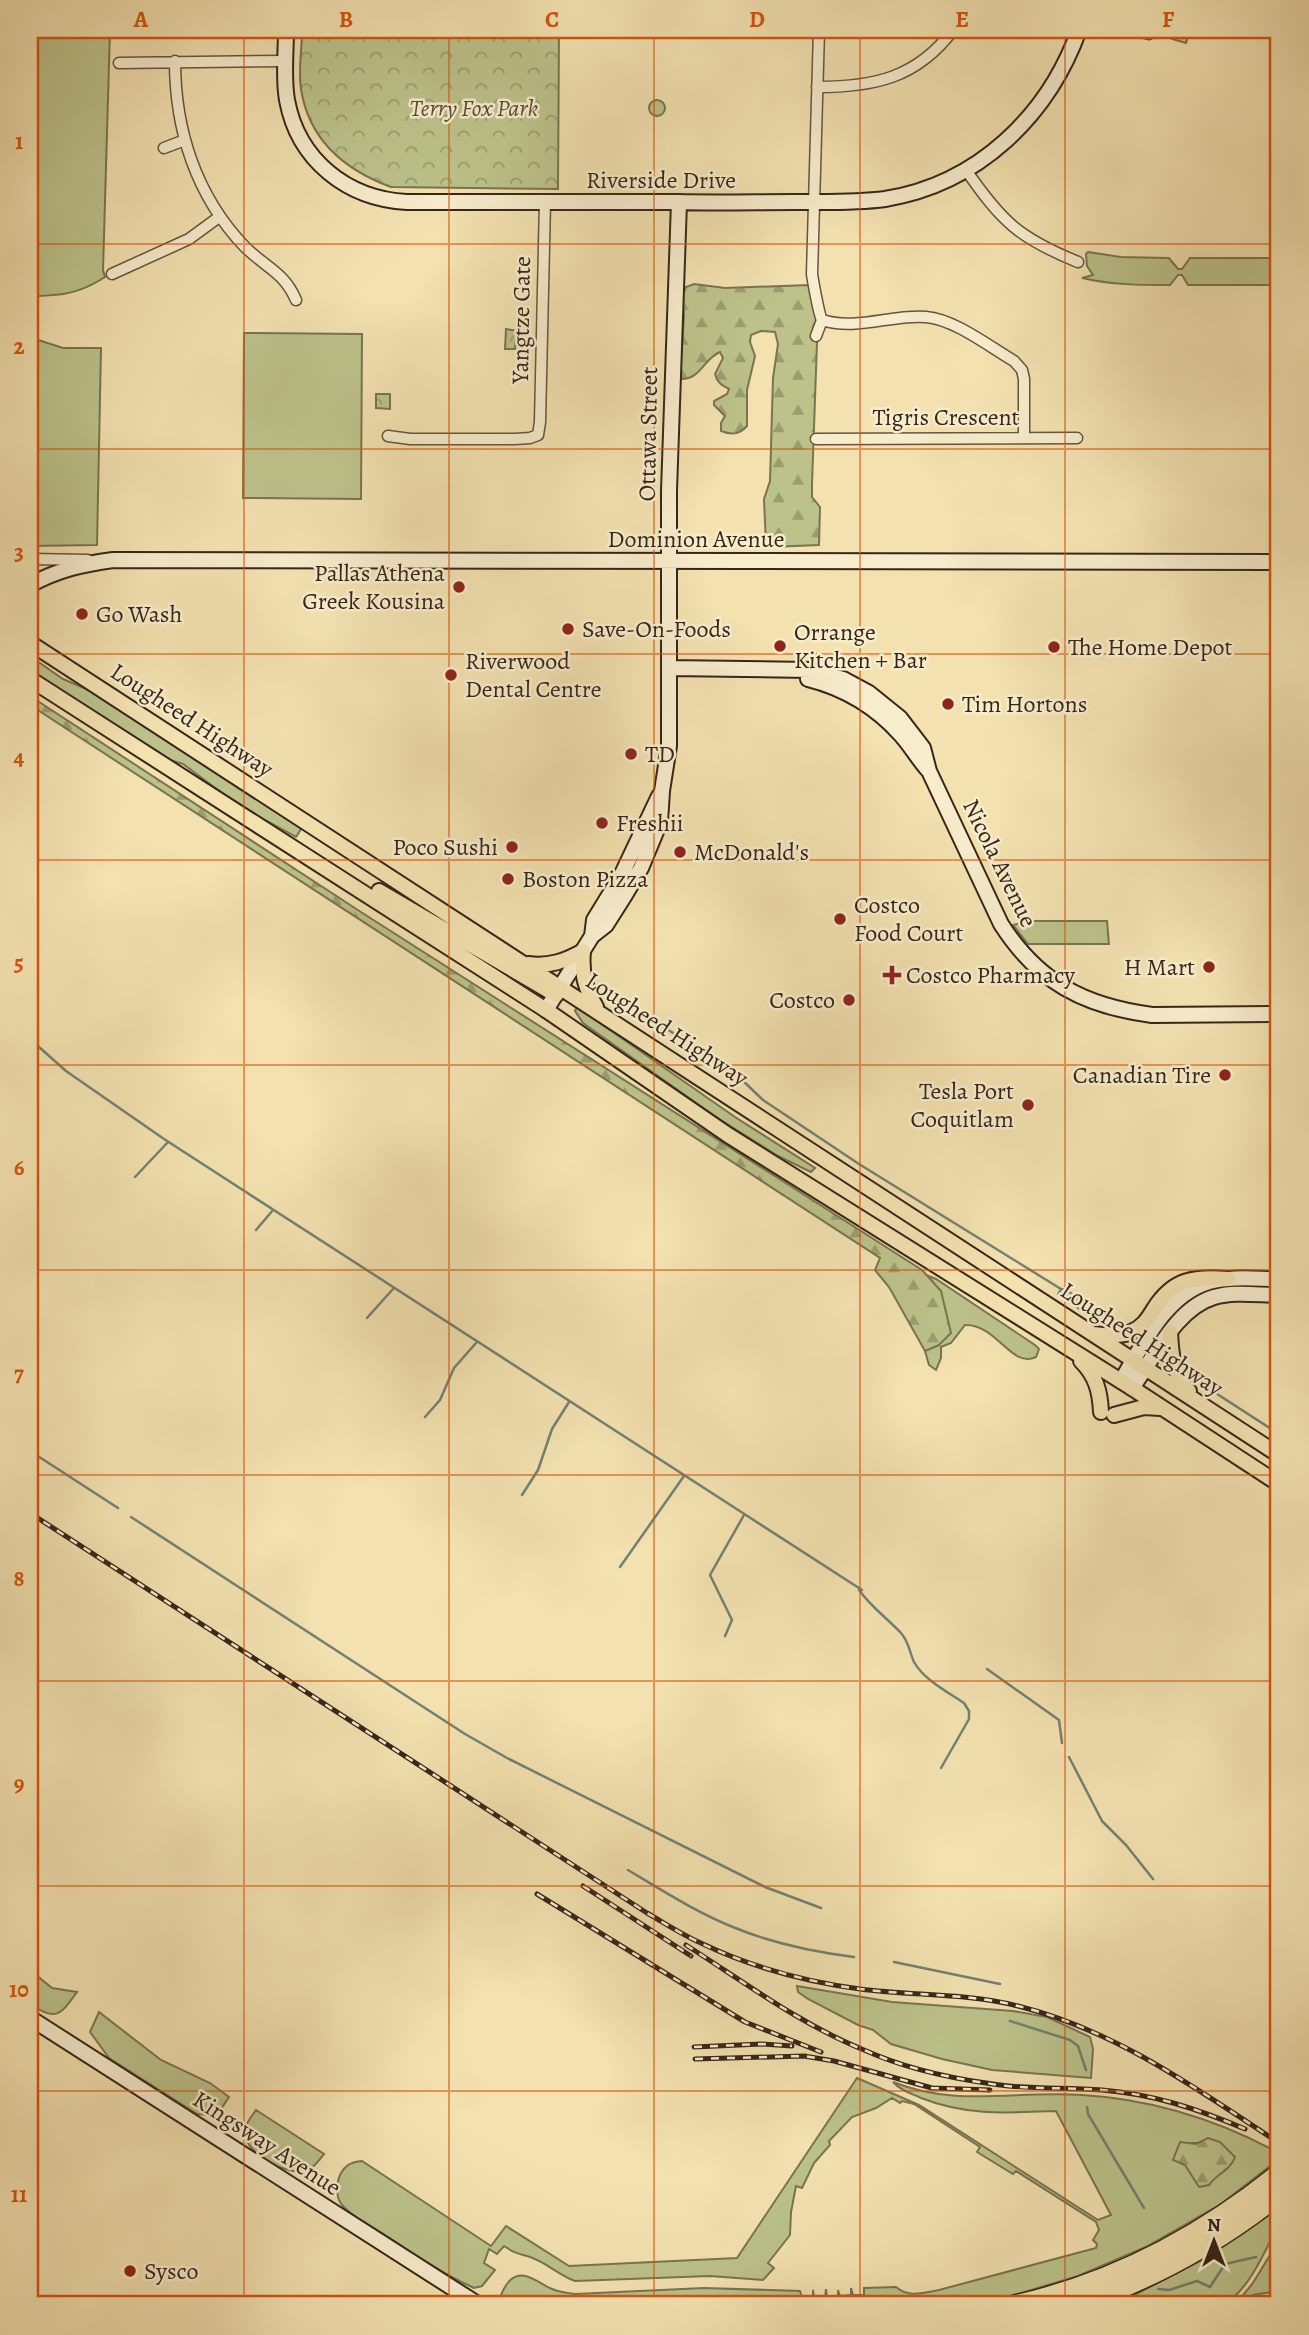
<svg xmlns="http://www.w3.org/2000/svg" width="1309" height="2335" font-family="Alegreya,serif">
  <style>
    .green { fill: #bcc28a; stroke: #797451; stroke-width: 2; fill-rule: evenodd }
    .forest { fill: url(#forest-firs); stroke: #797451; stroke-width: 2 }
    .park { fill: url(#park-crowns); stroke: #797451; stroke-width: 2 }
    .water { fill: url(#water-waves); stroke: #738171; stroke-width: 2 }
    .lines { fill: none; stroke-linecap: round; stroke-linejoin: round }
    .stream { stroke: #738171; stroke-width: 2.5 }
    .street-casing { stroke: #65553e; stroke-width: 13 }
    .secondary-casing { stroke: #362618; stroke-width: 18 }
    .primary-casing { stroke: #362618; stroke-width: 18 }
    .highway-casing { stroke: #362618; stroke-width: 21 }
    .street { stroke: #f7eccc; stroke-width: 10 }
    .secondary { stroke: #f7eccc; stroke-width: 14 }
    .primary { stroke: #f3e1b0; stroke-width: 14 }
    .highway { stroke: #f3e1b0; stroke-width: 18 }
    .rail-casing { stroke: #362618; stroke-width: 5 }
    .rail { stroke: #f7eccc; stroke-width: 2.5; stroke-dasharray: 8; stroke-linecap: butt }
    .grid { fill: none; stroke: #d6540d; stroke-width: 2; stroke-opacity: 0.55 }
    .poi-dot { fill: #8f2418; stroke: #f7eccc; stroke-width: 2.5 }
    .labels { text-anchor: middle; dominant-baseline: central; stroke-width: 5; stroke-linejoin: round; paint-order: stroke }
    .park-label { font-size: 24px; font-style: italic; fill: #584d34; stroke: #f7eccc }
    .street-label { font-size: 24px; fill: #362618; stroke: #f7eccc }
    .poi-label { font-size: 24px; fill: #362618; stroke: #f7eccc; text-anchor: start }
    .neatline { fill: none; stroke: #d6540d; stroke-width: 2.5 }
    .grid-label { font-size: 23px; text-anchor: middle; font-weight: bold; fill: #d6540d }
  </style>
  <defs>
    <pattern id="forest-firs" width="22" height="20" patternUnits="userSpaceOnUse" patternTransform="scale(1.75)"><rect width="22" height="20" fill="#bcc28a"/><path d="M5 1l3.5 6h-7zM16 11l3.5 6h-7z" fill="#9a9d70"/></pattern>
    <pattern id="park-crowns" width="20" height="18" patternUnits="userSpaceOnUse" patternTransform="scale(1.75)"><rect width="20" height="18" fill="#bcc28a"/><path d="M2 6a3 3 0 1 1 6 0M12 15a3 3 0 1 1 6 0" fill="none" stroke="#9a9d70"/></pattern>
    <pattern id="water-waves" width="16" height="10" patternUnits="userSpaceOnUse" patternTransform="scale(1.75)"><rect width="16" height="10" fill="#9bbeac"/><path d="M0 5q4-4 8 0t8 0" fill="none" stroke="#7f9a8b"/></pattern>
  </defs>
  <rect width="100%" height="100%" fill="#f3e1b0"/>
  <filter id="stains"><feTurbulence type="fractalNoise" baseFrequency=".00286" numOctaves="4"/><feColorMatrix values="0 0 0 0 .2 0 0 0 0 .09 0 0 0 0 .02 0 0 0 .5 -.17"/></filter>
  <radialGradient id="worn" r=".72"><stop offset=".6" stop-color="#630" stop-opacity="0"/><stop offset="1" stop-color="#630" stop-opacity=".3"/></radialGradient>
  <path class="green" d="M30,30H110L103,270L105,277C79,294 60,296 30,296Z
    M1170,30H1190L1186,43L1172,39Z
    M1088,252L1121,257L1169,258L1178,269H1182L1190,258H1279V285H1188L1182,275H1178L1170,285C1140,285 1112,285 1082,278L1093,275L1087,266L1086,254Z
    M244,333L362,334L361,499L243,498Z
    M32,338L63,348H101L97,545L30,546V344Z
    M30,656L63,679L98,694L303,826L296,837L238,805L183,764L160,757L30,672Z
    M1029,921H1107L1109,944H1028L1013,925Z
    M577,1007L735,1117L815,1168L811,1172L778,1156L719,1119L583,1023L575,1011Z
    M926,1275L936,1279L1035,1345L1039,1349L1036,1357C1011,1369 997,1324 965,1325L951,1343L941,1347V1358L936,1370L929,1365L925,1351L939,1345L933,1282Z
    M30,1970L52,1988L77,1992C60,2016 56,2021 30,2004Z
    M797,1986L892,2002L1013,2011L1047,2017L1090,2037L1093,2049L1091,2078L992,2070L942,2059L891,2044L873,2030L858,2025L808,1999L798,1992Z
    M99,2012L161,2060L210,2083L229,2097L221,2109L211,2115L197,2114L109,2058L90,2032Z
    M857,2078L919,2105L1098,2220L1111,2215L1056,2111C1007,2113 967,2116 921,2098C910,2093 900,2090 893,2082C958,2108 1016,2090 1082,2095C1152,2099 1218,2120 1279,2153V2159L1221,2204L1146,2247L1078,2276L1011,2296L973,2303L960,2305H500C499,2297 502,2291 507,2284C520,2265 538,2283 552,2289C559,2292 567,2293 575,2294L704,2288L800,2291L802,2298L813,2297V2290L814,2297H825L826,2289L827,2297L838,2296V2290L840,2296L851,2295V2288L853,2295H864V2288L896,2287C909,2298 923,2293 939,2290L1096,2248L1097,2244L1093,2240L1099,2230L1096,2222L1016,2171L1013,2174L977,2152L980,2147L914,2104L902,2101L900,2103L892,2098L876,2108L852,2117L829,2141L830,2145L814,2163L802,2188L796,2186L791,2212L790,2235L768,2263L774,2268L763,2280L710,2276L575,2281C558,2275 546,2262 530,2257C517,2253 516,2254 504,2246L497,2254L489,2249L484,2263L495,2270L482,2286L474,2288C441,2273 412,2253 382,2233C369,2225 352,2217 342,2205C335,2196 336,2184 340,2175C345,2165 351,2162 362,2161L491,2246L506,2226L569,2266L737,2258ZM1180,2143H1201L1224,2171L1214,2177L1209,2185C1188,2170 1186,2167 1180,2143Z
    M256,2110L324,2154C319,2160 315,2167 308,2170C289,2178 241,2152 245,2130C246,2122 252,2116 256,2110Z
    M1279,2208L1270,2219L1274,2229L1272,2238C1260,2261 1246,2293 1222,2305H1115L1204,2259Z
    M1279,2240V2291L1253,2295L1245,2305H1235L1253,2283Z"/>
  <path class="forest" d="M694,284L725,288L809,285L812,287L818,321C812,330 810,333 817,342L812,484V497L820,507L819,545L770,547L766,545L764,499L770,481L773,378L778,344L775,332L761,331L751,335L750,342L755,356L747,390V426C739,435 731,435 721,431V423L725,416L714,405V401L727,394L729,389C721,385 717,382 715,374L723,358L720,352C703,359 701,380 680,379L684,315L682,297L686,287Z
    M30,696L364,914L922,1270L941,1291L951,1333L939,1345L925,1351L889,1287L875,1270L880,1258L30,705Z
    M1208,2138L1220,2142L1235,2157C1231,2170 1216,2174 1209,2185L1199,2187L1185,2165L1173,2160L1180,2142L1196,2144Z"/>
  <path class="park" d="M302,30H559L558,189L391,187C345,170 309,141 301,89C298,70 302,49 302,30Z
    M649 108a8 8 0 1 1 16 0a8 8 0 1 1-16 0Z
    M506,329L517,331L515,349H505Z
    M376,394H390V409L376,408Z"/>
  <path class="water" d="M1061,1289H1065L1101,1314L1104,1316L1102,1318L1088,1315L1058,1294Z"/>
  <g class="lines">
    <path class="stream" d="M612,996L698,1048L740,1078L763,1100L859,1164L1061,1289
      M30,1039L66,1071L164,1139L862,1590
      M135,1177L168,1142
      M256,1230L273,1210
      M367,1318L393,1289
      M1197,1381L1279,1434
      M425,1417L440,1400L454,1368L476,1343
      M30,1451L118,1508
      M522,1495L538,1470L552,1429L569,1402
      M131,1517L465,1734L507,1758L765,1887L821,1908
      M620,1567L684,1476
      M859,1590C871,1607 887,1618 901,1633C909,1642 909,1651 914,1662C924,1680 948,1692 964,1703L969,1711V1719L941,1768
      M725,1636L732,1620L710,1575L744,1515
      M987,1669L1059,1720L1062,1743
      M1069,1757L1102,1821L1126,1845L1153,1879
      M628,1870C663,1891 699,1914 738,1929C775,1944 814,1952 854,1957
      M894,1962L1000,1984
      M1010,2021L1070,2040L1078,2046L1086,2070
      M1087,2107L1088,2114L1144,2208
      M1158,2289L1169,2290L1197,2281L1210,2287L1225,2264L1256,2257"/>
    <g class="street-casing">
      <path id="street" d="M1133,30L1149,34
        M175,61C175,130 196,196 245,247C265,267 284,272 296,300
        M119,63L285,61
        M817,87C874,87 917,78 953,30
        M164,148L185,140
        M966,170C1002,222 1019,238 1078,262
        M112,274L189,239L219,217
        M822,320C856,331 893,314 926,317C954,319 990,347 1014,361L1022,370L1024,379V437
        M816,336L822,320C819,315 813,281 812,274L819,30
        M388,436L410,439H515L530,438L538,435L540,422L545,202
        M816,439L1077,438
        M30,559L88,560"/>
    </g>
    <g class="secondary-casing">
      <path id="secondary" d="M286,30C286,53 283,77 287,100C298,160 347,199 407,202C498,202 588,202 678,202C717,203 756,202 795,202C825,202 855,203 885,199C978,184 1048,116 1079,30
        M30,585C57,570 83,564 113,560L1279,562
        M669,668L810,670L843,679L869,693L900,718L923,748L929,771L1001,924C1038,982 1084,1006 1152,1015L1279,1014
        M808,679C844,688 876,707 901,735C911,746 918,759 928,770
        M592,936L594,920L621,876L659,796
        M546,1010L592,936L606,925L625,895L641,868L660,822L662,791L669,746V491L679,202
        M1121,1381C1143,1345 1165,1295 1209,1282C1231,1276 1257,1279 1279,1279
        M1132,1388C1154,1358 1176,1308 1214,1297C1234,1291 1259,1295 1279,1295
        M30,2018L479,2305"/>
    </g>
    <g class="primary-casing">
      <path id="primary" d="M30,643L1279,1455
        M30,679L546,1010L728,1135L1132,1388L1279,1484
        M379,891L556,995
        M583,951C581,972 585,988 596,1007
        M528,964C549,967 565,961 583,951
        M1170,1332C1171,1354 1173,1375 1189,1391
        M1094,1334C1106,1335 1120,1337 1131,1332C1142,1328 1148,1319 1154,1309C1173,1279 1194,1276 1228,1279
        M1081,1361C1096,1376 1100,1391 1101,1412
        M1114,1415L1144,1407L1160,1408"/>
    </g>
    <g class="highway-casing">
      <path id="highway" d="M1013,2305C1112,2283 1201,2236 1279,2173
        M1079,2305C1151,2280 1219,2243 1279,2195"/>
    </g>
    <use href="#street" class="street"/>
    <use href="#secondary" class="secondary"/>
    <use href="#primary" class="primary"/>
    <use href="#highway" class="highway"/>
    <g class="rail-casing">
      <path id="rail" d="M30,1513L647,1913C666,1924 684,1936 703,1944C751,1967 808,1982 860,1989C913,1996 967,1993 1018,2006C1115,2030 1197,2089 1279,2143
        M583,1886L691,1956
        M537,1894L745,2022L821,2052
        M686,1945C744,1982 800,2024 864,2050C902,2067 944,2077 986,2083C1024,2090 1064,2087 1102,2090C1153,2094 1198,2109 1245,2129
        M694,2047L761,2044L792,2046
        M695,2059L804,2056L834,2061L932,2088L990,2090"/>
    </g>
    <use href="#rail" class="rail"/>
  </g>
  <path class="grid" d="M244,30V2305M449,30V2305M654,30V2305M860,30V2305M1065,30V2305M30,244H1279M30,449H1279M30,654H1279M30,860H1279M30,1065H1279M30,1270H1279M30,1475H1279M30,1681H1279M30,1886H1279M30,2091H1279"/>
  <g class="poi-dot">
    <circle cx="459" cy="587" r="7"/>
    <circle cx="82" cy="614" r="7"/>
    <circle cx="568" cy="629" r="7"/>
    <circle cx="780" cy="646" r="7"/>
    <circle cx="1054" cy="647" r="7"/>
    <circle cx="451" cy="675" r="7"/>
    <circle cx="948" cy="704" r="7"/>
    <circle cx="631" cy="754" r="7"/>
    <circle cx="602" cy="823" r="7"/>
    <circle cx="512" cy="847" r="7"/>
    <circle cx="680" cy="852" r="7"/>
    <circle cx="508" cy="879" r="7"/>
    <circle cx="840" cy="919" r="7"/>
    <circle cx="1209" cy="967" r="7"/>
    <path d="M888.5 964.5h7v7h7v7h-7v7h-7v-7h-7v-7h7z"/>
    <circle cx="849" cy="1000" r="7"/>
    <circle cx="1225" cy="1075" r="7"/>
    <circle cx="1028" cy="1105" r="7"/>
    <circle cx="130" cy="2271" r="7"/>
  </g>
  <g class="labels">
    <g class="park-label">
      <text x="474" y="108">Terry Fox Park</text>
    </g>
    <g class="street-label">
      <text x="661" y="180">Riverside Drive</text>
      <text transform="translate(521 320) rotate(-89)">Yangtze Gate</text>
      <text x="946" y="417">Tigris Crescent</text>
      <text transform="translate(648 434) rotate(-89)">Ottawa Street</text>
      <text x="696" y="539">Dominion Avenue</text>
      <text transform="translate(192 720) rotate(33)">Lougheed Highway</text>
      <text transform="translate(1000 863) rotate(64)">Nicola Avenue</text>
      <text transform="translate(667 1029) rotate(33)">Lougheed Highway</text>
      <text transform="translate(1142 1339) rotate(33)">Lougheed Highway</text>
      <text transform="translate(267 2143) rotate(33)">Kingsway Avenue</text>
    </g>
    <g class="poi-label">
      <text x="445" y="573" text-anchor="end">Pallas Athena<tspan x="445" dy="28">Greek Kousina</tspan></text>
      <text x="96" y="614">Go Wash</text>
      <text x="582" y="629">Save-On-Foods</text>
      <text x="794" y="632">Orrange<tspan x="794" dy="28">Kitchen + Bar</tspan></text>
      <text x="1068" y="647">The Home Depot</text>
      <text x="465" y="661">Riverwood<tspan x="465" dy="28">Dental Centre</tspan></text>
      <text x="962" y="704">Tim Hortons</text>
      <text x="645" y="754">TD</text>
      <text x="616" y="823">Freshii</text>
      <text x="498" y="847" text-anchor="end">Poco Sushi</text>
      <text x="694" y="852">McDonald's</text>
      <text x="522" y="879">Boston Pizza</text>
      <text x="854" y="905">Costco<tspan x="854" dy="28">Food Court</tspan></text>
      <text x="1195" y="967" text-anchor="end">H Mart</text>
      <text x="906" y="975">Costco Pharmacy</text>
      <text x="835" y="1000" text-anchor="end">Costco</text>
      <text x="1211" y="1075" text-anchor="end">Canadian Tire</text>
      <text x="1014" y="1091" text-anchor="end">Tesla Port<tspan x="1014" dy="28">Coquitlam</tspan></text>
      <text x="144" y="2271">Sysco</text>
    </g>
  </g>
  <rect width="1309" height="2335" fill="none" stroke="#f3e1b0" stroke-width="77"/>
  <g transform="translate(1214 2241)" stroke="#f7eccc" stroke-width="5" paint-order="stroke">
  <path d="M0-5L12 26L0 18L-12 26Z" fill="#362618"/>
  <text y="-10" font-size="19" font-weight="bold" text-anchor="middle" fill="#362618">N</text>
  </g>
  <rect x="38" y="38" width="1232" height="2258" class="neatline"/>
  <g class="grid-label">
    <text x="141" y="27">A</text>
    <text x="346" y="27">B</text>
    <text x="552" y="27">C</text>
    <text x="757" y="27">D</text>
    <text x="962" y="27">E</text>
    <text x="1168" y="27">F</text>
    <text x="19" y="149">1</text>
    <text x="19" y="354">2</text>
    <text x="19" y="560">3</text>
    <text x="19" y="765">4</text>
    <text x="19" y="970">5</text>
    <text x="19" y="1175">6</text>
    <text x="19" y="1381">7</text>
    <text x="19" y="1586">8</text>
    <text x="19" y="1791">9</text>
    <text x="19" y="1997">10</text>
    <text x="19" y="2202">11</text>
  </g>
  <rect width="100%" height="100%" filter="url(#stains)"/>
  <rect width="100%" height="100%" fill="url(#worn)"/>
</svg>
